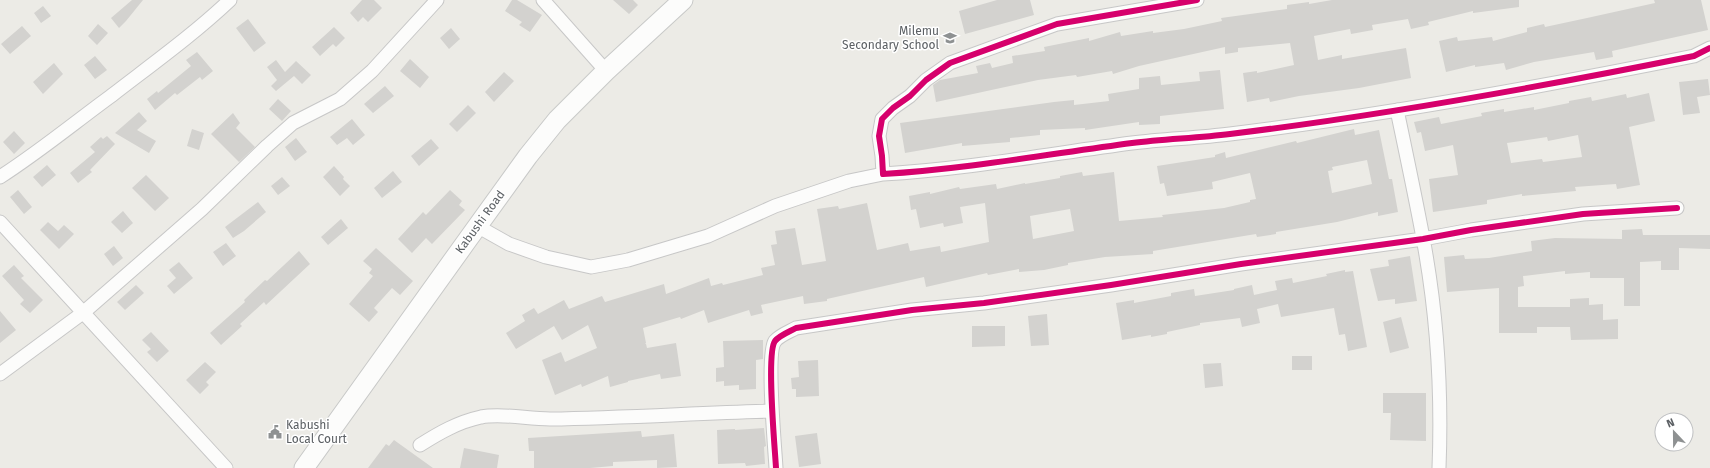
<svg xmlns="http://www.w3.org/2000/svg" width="1710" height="468" font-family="'Fira Sans',sans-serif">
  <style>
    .building { fill: #d3d2cf; fill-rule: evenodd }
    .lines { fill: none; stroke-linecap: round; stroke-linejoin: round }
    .minor-casing { stroke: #c7c7c7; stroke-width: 15 }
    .secondary-casing { stroke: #c8c9c8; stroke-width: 21 }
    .minor { stroke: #fcfcfb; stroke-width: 13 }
    .secondary { stroke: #fcfcfb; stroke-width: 19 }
    .cycleway-casing { stroke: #fff; stroke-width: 8 }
    .cycleway { stroke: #d6006c; stroke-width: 6 }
    .labels { text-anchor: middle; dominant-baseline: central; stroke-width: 3; stroke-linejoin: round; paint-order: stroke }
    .poi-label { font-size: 12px; fill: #5c6064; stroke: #fff; text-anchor: end }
    .street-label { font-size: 12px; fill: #5c6064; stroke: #fff }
  </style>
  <rect width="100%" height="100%" fill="#ecebe6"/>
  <path class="building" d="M132,0H143L126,21L119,28L111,18Z
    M362,0H374L382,8L368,22L363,17L358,22L350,13Z
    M512,0H517L542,15L530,32L519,25L522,22L505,11Z
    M613,0H633L638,5L629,14Z
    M997,0H1030L1034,15L965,34L959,11Z
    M1332,0H1519V7L1473,13V11L1428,22L1429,25L1411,29L1408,19L1372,25L1373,30L1351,34L1350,29L1314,36L1318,60L1342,55V59L1406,48L1411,78L1359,88L1299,96L1270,102L1269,98L1247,102L1243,73L1257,71V73L1294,65L1290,43L1238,48V52L1225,54V47L1139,66L1113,74L1112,71L1077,77L1076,75L1038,80L936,102L933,85L940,80L978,73L976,66L990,63L992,68L1013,63L1012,56L1045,51L1044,47L1089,38V41L1120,32L1121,36L1153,31V33L1184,29L1222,21L1221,18L1287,9V5L1309,2V4Z
    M1654,0H1701L1708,30L1612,51L1613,57L1596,60L1594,52L1534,62L1506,70L1504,63L1475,67V65L1446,72L1439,41L1457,37L1458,41L1492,37L1493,41L1527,32V28L1544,24L1545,27L1587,18L1655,3Z
    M43,6L51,16L41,23L34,13Z
    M248,19L266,43L254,52L236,28Z
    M98,24L108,33L97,45L88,36Z
    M22,26L31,36L10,54L1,44Z
    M334,27L345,38L336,47L333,44L320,56L312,47Z
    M451,28L460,39L449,49L440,38Z
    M197,52L213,71L202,80L200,77L177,95L175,93L155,110L147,99L157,91L158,93L191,66L186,60Z
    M95,56L107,70L95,79L84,65Z
    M410,59L429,77L420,88L400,71Z
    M276,60L285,72L296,61L311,75L302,84L294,76L276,91L271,86L277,80L267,67Z
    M54,63L63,74L43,94L33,82Z
    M1220,70L1224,109L1160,116V124L1139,125V122L1085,130V128L1040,130V135L1010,138V142L962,146V143L905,153L900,123L1054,102L1074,100V105L1109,101L1108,94L1139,89V78L1160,76L1161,85L1200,81L1199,72Z
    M504,72L514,81L494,102L485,92Z
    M1708,79L1710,95L1697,97L1700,113L1683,115L1679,82Z
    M385,86L394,96L373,113L364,104Z
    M1649,93L1655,121L1629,127L1640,185L1617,189L1616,184L1575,187L1576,191L1522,196V194L1487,200V204L1433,212L1429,179L1458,175L1453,145L1425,151L1421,132L1417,133L1414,122L1439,117L1441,124L1482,116L1481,113L1504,109V112L1534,107V110L1569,103V101L1591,97L1592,101L1626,94L1627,98ZM1578,135L1582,157L1543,162L1542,159L1511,163L1507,143L1547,137L1548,141Z
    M278,99L291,111L282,121L269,109Z
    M468,105L476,113L457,132L449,124Z
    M139,112L147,121L137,130L156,141L149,153L115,133Z
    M233,113L240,123L236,128L255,147L239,162L211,134Z
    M352,119L365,135L353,145L347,138L337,145L330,137Z
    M192,129L204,133L199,150L187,146Z
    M1354,129L1355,135L1379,130L1389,179H1392L1398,212L1378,216V212L1337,222L1276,232V234L1257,237L1256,234L1153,251V254L1105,257L1068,263V265L1044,270L1019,272V269L988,275L987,273L926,287L924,277L827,299V301L804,304L803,296L761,305L763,313L751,316L749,310L708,323L704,310L681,319L680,317L643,328L646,343L645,344H646L647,348L676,343L681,376L661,379L660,374L628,381V382L610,387L608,376L582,387L581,384L555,395L542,360L561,352L565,362L597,348L588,325L562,340L554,326L516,349L506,333L525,321L522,315L534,308L538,314L564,300L569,309L602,296L605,302L664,284L666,294L709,278L711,286L722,283L723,285L763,275L761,268L775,265L771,245L777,244L775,231L795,228L802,265L826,261L817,209L838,206L839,209L867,203L877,250L908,243L910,251L940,246L941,252L989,242L985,203L960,207L963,223L944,227L943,223L920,228L916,209L911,210L909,196L930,192V194L959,187L960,189L996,184L997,189L1025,183V184L1060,178V176L1082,172L1083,176L1114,172L1119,221L1163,217L1162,215L1224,208L1250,202V200L1256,199L1250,173L1212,182L1213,189L1167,196L1164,183L1160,184L1157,166L1215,157V155L1225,152L1226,158L1296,141L1297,143ZM1367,160L1372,184L1332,193L1328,171L1333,170L1332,167ZM1070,209L1074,231L1033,239L1030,216Z
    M14,131L25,143L14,154L3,142Z
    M107,136L115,144L90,170L92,172L78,183L70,173L95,152L90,147L101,137L103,139Z
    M296,138L307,152L295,161L285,147Z
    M431,139L439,148L419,166L411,156Z
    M47,165L56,175L42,187L33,177Z
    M334,166L344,177L343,179L350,186L340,196L323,177Z
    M393,171L402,182L382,198L374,188Z
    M146,175L169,198L155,211L132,188Z
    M282,177L290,186L278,195L271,186Z
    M18,190L32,207L24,214L10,197Z
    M450,190L462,201L459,205L465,210L432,244L426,238L412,253L398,239L423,212L426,215Z
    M258,202L266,212L244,231L233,238L225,227Z
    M123,211L133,223L122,233L111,222Z
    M341,219L348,228L328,245L321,237Z
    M48,222L58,231L64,225L74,234L59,249L40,230Z
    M1642,229L1643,235H1710V249L1679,248V270H1661V261L1640,262V306H1624V278H1590V272L1565,274V271L1523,276L1524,286L1518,287V307H1570V299L1589,298V305L1603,304V320L1618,319V339L1571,340L1570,327H1537V333H1499V288L1447,292L1444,257L1464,255L1465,259L1489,258L1532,251L1531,241L1555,238L1622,239V230Z
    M226,243L236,256L223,266L213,252Z
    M114,246L123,258L113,266L104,254Z
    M376,248L413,281L400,295L392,288L374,308L378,312L369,322L349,304L373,276L369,273L372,269L363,261Z
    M299,251L310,264L266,305L264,302L240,324L242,326L221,345L210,333L245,302L244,300L265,280L267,281Z
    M1410,256L1417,301L1395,304V299L1378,301L1370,269L1389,266L1388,260Z
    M179,262L193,278L174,294L167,286L176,278L169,270Z
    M14,265L24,276L21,278L43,300L30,313L20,304L24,300L2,276Z
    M1345,270V272L1353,271L1367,347L1348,351L1345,334L1339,335L1334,308L1281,317L1278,304L1257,309L1260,323L1242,327L1240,318L1200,323V325L1167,332V334L1151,337V335L1122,340L1116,303L1134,300V303L1171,296V293L1194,289L1195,296L1234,290V289L1252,285L1254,295L1277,290L1275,281L1292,278L1293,283L1327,276L1326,274Z
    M136,285L144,293L125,310L117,302Z
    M0,311L16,330L0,343Z
    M1047,314L1049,345L1031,346L1028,316Z
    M1401,317L1409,348L1390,353L1383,322Z
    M972,326H1005V346L972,347Z
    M151,332L169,351L157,362L147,352L151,349L142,340Z
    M763,340V359L756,360V389L739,390V385L724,386V381L716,382V368L724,367L723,341Z
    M1292,356H1312V370H1292Z
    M818,360L819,396L796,397V389H792L791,378L799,377L798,361Z
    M205,362L216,372L206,382L209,385L200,394L186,380Z
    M1221,363L1223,386L1205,388L1203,364Z
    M1383,393H1426V441L1390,440L1391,413H1383Z
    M764,428L766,446L764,447L765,464L746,466L745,463L718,464L717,430L735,429V430Z
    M641,431L642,437L674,434L677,467L657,468V460L613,462V466L590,468H534V451H529L528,438Z
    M817,433L821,464L799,467L795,436Z
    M394,440L433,468H368L386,444L389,446Z
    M464,448L499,455L497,468H460Z"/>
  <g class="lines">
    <g class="minor-casing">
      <path id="minor" d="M543,0L606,71
        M1197,0L1057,24L950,63L926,80L910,96L893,108L882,119L879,136L882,156L883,174C966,169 1049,154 1132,143C1165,139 1198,138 1230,134C1386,115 1540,87 1694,56L1710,48
        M1397,110C1406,153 1415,195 1423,238C1437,313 1442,392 1439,468
        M0,177C39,152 74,123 111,96C151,65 193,35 230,0
        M0,222L226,468
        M477,226L509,244L546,257L591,267L628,260L708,236L775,206L849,181L883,174
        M0,374L84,312L202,209L267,146L293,123L340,99L372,71L437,0
        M420,445C439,433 458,422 481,417C503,413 527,419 550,419C624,418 698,413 772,411
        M776,468C775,449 766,353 775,341C780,335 789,332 796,328L912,310L984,303L1111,285L1241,264L1423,239L1471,230L1583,214L1677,208"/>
    </g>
    <g class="secondary-casing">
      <path id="secondary" d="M304,468L466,242L528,156L557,120L606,71L683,0"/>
    </g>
    <use href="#minor" class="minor"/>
    <use href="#secondary" class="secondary"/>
    <g class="cycleway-casing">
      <path id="cycleway" d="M1197,0L1057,24L950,63L926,80L910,96L893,108L882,119L879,136L882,156L883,174C966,169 1049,154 1132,143C1165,139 1198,138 1230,134C1386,115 1540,87 1694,56L1710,48
        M776,468C775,449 766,353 775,341C780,335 789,332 796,328L912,310L984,303L1111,285L1241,264L1423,239L1471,230L1583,214L1677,208"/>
    </g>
    <use href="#cycleway" class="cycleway"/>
  </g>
  <defs>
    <g id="school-bare" transform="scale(1.08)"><path d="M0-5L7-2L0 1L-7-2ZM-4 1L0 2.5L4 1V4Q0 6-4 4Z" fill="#8e9192" stroke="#fff" stroke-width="2.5" paint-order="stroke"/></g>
    <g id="civic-bare" transform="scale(1.08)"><path d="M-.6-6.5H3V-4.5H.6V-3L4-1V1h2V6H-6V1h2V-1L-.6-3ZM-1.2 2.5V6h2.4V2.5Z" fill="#8e9192" stroke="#fff" stroke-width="2.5" paint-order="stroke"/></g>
  </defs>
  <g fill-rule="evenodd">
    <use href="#school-bare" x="950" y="38"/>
    <use href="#civic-bare" x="275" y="432"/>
  </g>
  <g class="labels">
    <g class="poi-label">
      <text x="939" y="31">Milemu<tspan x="939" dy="14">Secondary School</tspan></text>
      <text x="286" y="425" text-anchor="start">Kabushi<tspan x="286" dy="14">Local Court</tspan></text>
    </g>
    <g class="street-label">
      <text transform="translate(480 222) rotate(-54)">Kabushi Road</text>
    </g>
  </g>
  <g transform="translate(1674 432) rotate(338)"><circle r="19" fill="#ffffff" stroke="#bebfc1"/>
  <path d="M0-3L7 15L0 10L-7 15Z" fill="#8e9192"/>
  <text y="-6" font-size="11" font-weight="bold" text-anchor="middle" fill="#5c6064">N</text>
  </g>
</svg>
